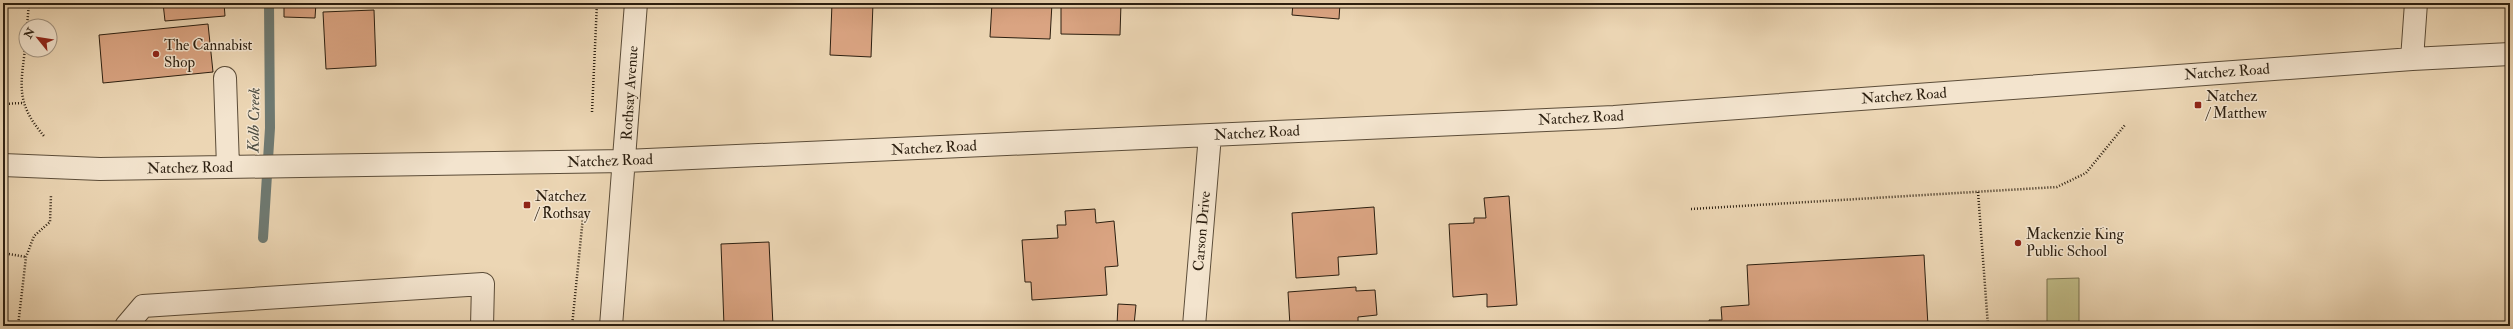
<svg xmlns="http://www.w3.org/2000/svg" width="2513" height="329" font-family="'IM FELL Double Pica',serif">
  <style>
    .green { fill: #c0bc87; stroke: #766e4c }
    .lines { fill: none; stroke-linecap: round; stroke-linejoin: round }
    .stream { stroke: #6e7a73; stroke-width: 10 }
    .building { fill: #daa482; stroke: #2c1f10 }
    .minor-casing { stroke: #5c4d39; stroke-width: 24 }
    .path { stroke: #2c1f10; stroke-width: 2.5; stroke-dasharray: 1 2; stroke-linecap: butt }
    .minor { stroke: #f3e4ce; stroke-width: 22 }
    .poi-dot { fill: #8f2418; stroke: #f3e4ce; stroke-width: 1.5 }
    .labels { text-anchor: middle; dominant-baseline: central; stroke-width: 3; stroke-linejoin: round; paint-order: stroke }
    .poi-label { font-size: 15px; fill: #2c1f10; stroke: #f3e4ce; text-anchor: start }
    .street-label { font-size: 15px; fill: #2c1f10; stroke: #f3e4ce }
    .water-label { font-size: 16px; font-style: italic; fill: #4d4d42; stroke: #f3e4ce }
  </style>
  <rect width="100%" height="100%" fill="#ecd6b4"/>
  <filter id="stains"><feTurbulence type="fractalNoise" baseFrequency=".005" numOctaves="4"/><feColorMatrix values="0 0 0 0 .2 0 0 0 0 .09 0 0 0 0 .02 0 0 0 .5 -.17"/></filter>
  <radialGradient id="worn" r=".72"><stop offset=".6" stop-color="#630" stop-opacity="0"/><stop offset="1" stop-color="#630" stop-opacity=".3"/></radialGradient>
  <path class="green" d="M2079,278V326H2047V279Z"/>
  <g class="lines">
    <path class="stream" d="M263,238L270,128L269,3"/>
  </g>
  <path class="building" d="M163,3H224L225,16L165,21Z
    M284,3H316L315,18L284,17Z
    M832,3H873L871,57L830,55Z
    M992,3H1052L1050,39L990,37Z
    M1061,3H1121L1120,35L1061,34Z
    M1293,3H1340L1339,19L1292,15Z
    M374,10L376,66L326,69L323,12Z
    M208,24L213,72L103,83L99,35Z
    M1509,196L1517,305L1487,307V294L1453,297L1449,224L1474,223V218H1486L1484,198Z
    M1374,207L1377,254L1338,257L1339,275L1296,278L1292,213Z
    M1095,209L1096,223L1114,221L1118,266L1105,267L1107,295L1032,300L1031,282H1025L1022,240L1058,238L1057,225H1066L1065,211Z
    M769,242L773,326H724L721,244Z
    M1924,255L1928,326H1710L1709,320H1722L1721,307L1749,305L1747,265Z
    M1356,287V291L1375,290L1377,315L1358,317V326H1290L1288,292Z
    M1118,304L1136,305L1134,325H1117Z"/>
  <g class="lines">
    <g class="minor-casing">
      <path id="minor" d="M2412,59L2416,3
        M225,78L228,167
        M3,165L100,169L625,161L1210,135L1614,117L2412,59L2510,54
        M126,326L143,306L483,284L482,326
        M611,326L636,3
        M1194,326L1210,135"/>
    </g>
    <path class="path" d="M27,26L29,3
      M26,39C22,83 13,100 44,136
      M3,104L22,103
      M592,112L597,3
      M1978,192L1988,326
      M1691,209L2057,187L2086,173L2125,125
      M3,253L26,257
      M18,326L26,257L34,236L50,222L51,195
      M572,326L583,217"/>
    <use href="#minor" class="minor"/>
  </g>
  <g class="poi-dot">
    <circle cx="156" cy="54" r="4"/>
    <rect x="2194" y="101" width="8" height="8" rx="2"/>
    <rect x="523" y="201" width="8" height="8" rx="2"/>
    <circle cx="2018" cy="243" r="4"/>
  </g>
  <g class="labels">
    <g class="poi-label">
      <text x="164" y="45">The Cannabist<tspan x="164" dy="17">Shop</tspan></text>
      <text x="2206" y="96">Natchez<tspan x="2206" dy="17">/ Matthew</tspan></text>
      <text x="535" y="196">Natchez<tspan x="535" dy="17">/ Rothsay</tspan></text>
      <text x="2026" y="234">Mackenzie King<tspan x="2026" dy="17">Public School</tspan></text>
    </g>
    <g class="street-label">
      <text transform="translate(2227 72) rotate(-4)">Natchez Road</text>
      <text transform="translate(630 93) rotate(-86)">Rothsay Avenue</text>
      <text transform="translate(1904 96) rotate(-4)">Natchez Road</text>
      <text transform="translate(1581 118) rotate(-3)">Natchez Road</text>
      <text transform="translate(1257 133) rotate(-3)">Natchez Road</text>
      <text transform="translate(934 148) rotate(-3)">Natchez Road</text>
      <text transform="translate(610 161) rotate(-2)">Natchez Road</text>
      <text transform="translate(190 168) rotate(-1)">Natchez Road</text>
      <text transform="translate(1202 231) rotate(-85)">Carson Drive</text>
    </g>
    <g class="water-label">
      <text transform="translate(254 120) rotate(-89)">Kolb Creek</text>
    </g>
  </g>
  <rect width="2513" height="329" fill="none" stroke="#ecd6b4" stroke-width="16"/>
  <rect x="4" y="4" width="2505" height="321" fill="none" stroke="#2c1f10" stroke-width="2"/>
  <rect x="8" y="8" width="2497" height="313" fill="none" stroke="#2c1f10"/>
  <g transform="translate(38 38) rotate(300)"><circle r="19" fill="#f3e4ce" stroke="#a39582"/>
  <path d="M0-3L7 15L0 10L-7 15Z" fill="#8f2418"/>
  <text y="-6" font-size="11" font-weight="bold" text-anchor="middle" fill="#2c1f10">N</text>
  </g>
  <rect width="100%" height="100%" filter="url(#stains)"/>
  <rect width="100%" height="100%" fill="url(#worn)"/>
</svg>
